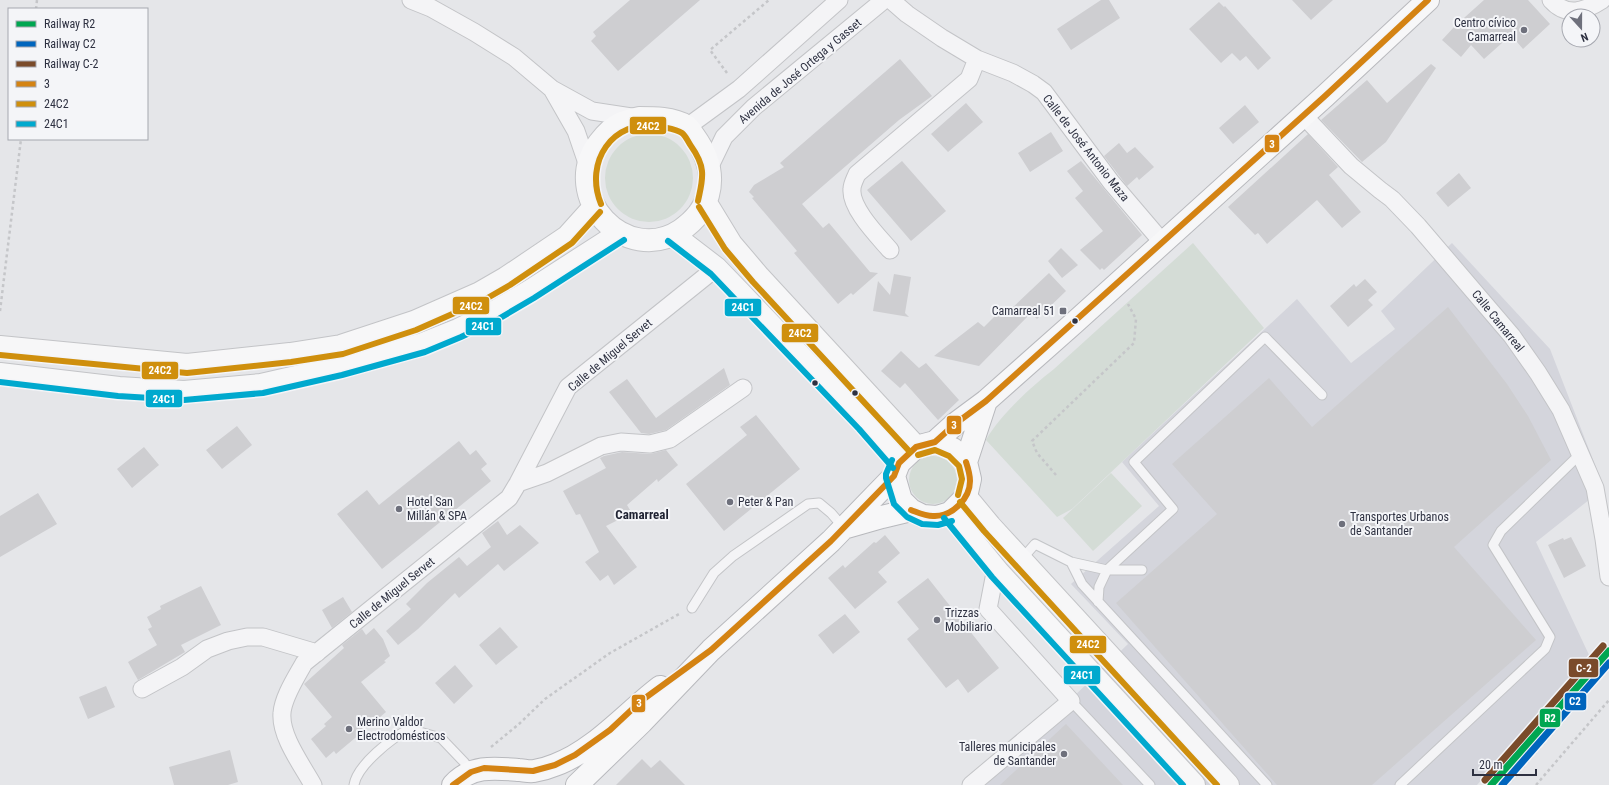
<svg xmlns="http://www.w3.org/2000/svg" width="1609" height="785" font-family="'Roboto Condensed',sans-serif">
  <style>
    .built { fill: #d4d5dc }
    .green { fill: #d4dcd6 }
    .building { fill: #ceced1 }
    .lines { fill: none; stroke-linecap: round; stroke-linejoin: round }
    .lane-casing { stroke: #c3c4c7; stroke-width: 11 }
    .street-casing { stroke: #c3c4c7; stroke-width: 19 }
    .secondary-casing { stroke: #c3c4c7; stroke-width: 24 }
    .highway-casing { stroke: #b8b9bd; stroke-width: 24 }
    .path { stroke: #c5c6c9; stroke-width: 2.5; stroke-dasharray: 3 3; stroke-linecap: butt }
    .lane { stroke: #f4f4f6; stroke-width: 9 }
    .street { stroke: #f4f4f6; stroke-width: 17 }
    .secondary { stroke: #f7f7f8; stroke-width: 22 }
    .highway { stroke: #f7f7f8; stroke-width: 22 }
    .rail { stroke: #cdced1; stroke-width: 3; stroke-dasharray: 2 4; stroke-linecap: butt }
    .bus-1-casing { stroke: #f4f5f8; stroke-width: 9 }
    .bus-2-casing { stroke: #f4f5f8; stroke-width: 9 }
    .bus-3-casing { stroke: #f4f5f8; stroke-width: 9 }
    .bus-1 { stroke: #d48313; stroke-width: 6 }
    .bus-2 { stroke: #cf8f0d; stroke-width: 6 }
    .bus-3 { stroke: #00a9ce; stroke-width: 6 }
    .rail-1-casing { stroke: #f4f5f8; stroke-width: 10 }
    .rail-2-casing { stroke: #f4f5f8; stroke-width: 10 }
    .rail-3-casing { stroke: #f4f5f8; stroke-width: 10 }
    .rail-1 { stroke: #00a651; stroke-width: 7 }
    .rail-2 { stroke: #0065bd; stroke-width: 7 }
    .rail-3 { stroke: #7a4b2a; stroke-width: 7 }
    .poi-dot { fill: #6e707c; stroke: #f4f5f8; stroke-width: 1.5 }
    .bus-dot { fill: #2e3141; stroke: #f4f5f8; stroke-width: 1.5 }
    .labels { text-anchor: middle; dominant-baseline: central; stroke-width: 4; stroke-linejoin: round; paint-order: stroke }
    .poi-label { font-size: 12px; fill: #2e3141; stroke: #f4f5f8; text-anchor: start }
    .street-label { font-size: 12px; fill: #2e3141; stroke: #f4f5f8 }
    .neighbourhood-label { font-size: 13px; font-weight: bold; fill: #1f2232; stroke: #f4f5f8 }
    .line-badge { stroke: #f4f5f8; stroke-width: 1.5 }
    .badge-label { font-size: 11px; text-anchor: middle; font-weight: bold; fill: #fff }
  </style>
  <rect width="100%" height="100%" fill="#e5e6e9"/>
  <path class="built" d="M1452,243L1550,349L1604,488L1536,542L1590,657L1477,785H982L1128,644L1071,584L1159,506L1122,462L1297,299L1351,363L1395,329L1381,311Z"/>
  <path class="green" d="M605 178a44 44 0 1 1 88 0a44 44 0 1 1-88 0Z
    M1193,243L1264,328L1072,509L1057,517L986,440C999,416 1032,386 1054,369Z
    M909 480a24 24 0 1 1 48 0a24 24 0 1 1-48 0Z
    M1111,473L1142,506L1093,551L1063,518Z"/>
  <path class="building" d="M630,0H700L618,71L591,41L596,36L593,32Z
    M1101,0H1109L1120,18L1071,50L1057,29Z
    M1292,0H1333L1311,20Z
    M1484,0H1528L1550,24L1523,49L1511,35L1484,59L1471,45L1461,57L1442,40L1455,26Z
    M1219,2L1224,7L1225,6L1271,58L1258,70L1246,56L1240,61L1232,53L1221,63L1189,29Z
    M900,59L932,96L899,120L802,204L823,228L829,223L870,272L878,273L853,295L851,293L838,304L794,253L797,251L752,198L754,197L749,192L754,185L784,167L780,163Z
    M1431,64L1436,68L1386,142L1362,162L1321,120L1367,80L1387,103Z
    M966,103L983,122L948,152L931,134Z
    M1245,105L1259,122L1233,144L1219,128Z
    M1051,132L1063,151L1030,172L1018,153Z
    M1308,134L1338,167L1329,175L1361,212L1342,228L1317,200L1267,244L1258,233L1255,235L1228,207Z
    M1119,143L1127,153L1135,147L1154,167L1139,180L1137,177L1127,186L1104,156Z
    M902,161L946,211L911,241L867,190Z
    M1081,161L1142,235L1104,270L1102,268L1100,270L1080,250L1103,231L1075,198L1083,191L1067,171Z
    M1459,173L1471,188L1448,207L1436,193Z
    M1061,248L1078,265L1062,278L1048,261Z
    M1049,273L1066,291L1037,319L1031,313L979,366L934,356L978,322L984,327L1005,306L1010,310Z
    M894,274L911,277L905,313L909,317L873,311L878,281L890,295Z
    M1365,279L1377,292L1368,300L1373,305L1348,327L1330,306L1354,284L1356,287Z
    M1448,307L1507,384L1528,416L1551,460L1454,547L1536,640L1372,785H1277L1116,603L1217,514L1172,464L1269,378L1312,427Z
    M901,351L919,368L926,363L959,400L938,420L905,383L900,388L881,371Z
    M724,368L730,385L666,430L649,434L641,433L609,392L627,379L656,418Z
    M756,415L800,469L724,531L686,484L747,435L740,427Z
    M237,426L252,445L222,469L206,450Z
    M459,441L470,455L476,450L487,464L481,469L491,481L382,569L337,514L367,490L379,505Z
    M144,447L159,465L132,488L117,469Z
    M666,450L678,465L658,482L657,479L627,505L630,510L624,513L626,516L606,526L637,567L614,585L608,575L600,581L585,562L599,552L580,514L576,515L563,491L606,468L600,458L604,456L622,452L650,454Z
    M38,493L57,524L0,557V516Z
    M498,521L507,535L520,525L539,543L504,571L498,564L459,598L455,593L418,629L398,645L386,631L411,609L406,604L427,583L459,557L467,566L491,547L482,533Z
    M885,535L900,553L878,572L887,582L855,609L828,578L843,565L845,568L874,542L876,543Z
    M1571,537L1586,566L1564,578L1548,545L1563,538L1564,540Z
    M928,578L999,668L968,693L958,679L946,688L907,639L919,629L897,602Z
    M201,586L221,625L181,645L185,652L138,680L128,662L157,645L148,629L152,627L147,617L161,609L160,606Z
    M343,597L352,612L332,628L322,610Z
    M845,614L860,632L833,654L818,635Z
    M500,627L518,647L496,665L479,645Z
    M374,628L383,639L390,656L384,661L386,662L361,682L386,712L336,754L334,751L326,758L311,739L326,726L324,724L332,717L304,684L344,648L342,645L362,629L366,635Z
    M455,665L473,686L454,704L435,683Z
    M106,686L115,707L88,719L79,697Z
    M1066,724L1123,785H1000Z
    M230,750L238,782L228,785H174L169,767Z
    M642,759L651,768L660,760L685,785H616Z"/>
  <g class="lines">
    <g class="lane-casing">
      <path id="lane" d="M1021,560L1035,544L1071,562L1107,570H1142
        M1071,562L1082,584L1267,785
        M1098,602L1099,587L1107,570L1173,509L1134,462L1265,337L1322,395
        M692,608L714,573L733,556L808,504L819,503L831,513L844,528
        M1071,701L1150,785
        M354,785C357,765 392,738 409,729L441,738L464,762L471,772
        M1400,785L1545,649L1550,637L1493,545L1501,531L1574,460L1582,456"/>
    </g>
    <g class="street-casing">
      <path id="street" d="M411,0L431,8L474,32L514,57L552,89L592,111L638,118
        M891,0L907,14L942,38L977,59L1013,73L1033,84L1044,92L1111,182L1163,243
        M1551,0C1567,18 1585,11 1602,0
        M552,89L576,131L588,166
        M1303,115L1351,166L1380,190L1392,199L1418,226L1512,336L1538,373L1561,410L1595,488L1604,539L1609,577
        M687,127L739,89L839,0
        M710,166L724,137L754,107L884,0
        M890,250C878,236 850,208 852,189C852,184 855,179 857,174L969,79L977,59
        M518,483L547,473L601,446L621,442L650,444L670,439L743,388
        M142,689L182,667L207,649L228,641L247,637H263L317,653
        M313,785C302,765 280,736 282,713C283,697 297,676 304,663L509,498L518,483L568,387L716,268
        M971,785L1071,701L988,609L994,578L998,572"/>
    </g>
    <g class="secondary-casing">
      <path id="secondary" d="M639,118C654,118 673,118 686,126C689,128 692,133 694,136C707,154 714,173 708,195C704,210 694,221 681,230C626,267 559,196 599,143C605,135 612,127 622,123C627,121 633,119 639,118Z
        M706,203L731,244L759,277L916,447
        M673,235L716,268L742,295L865,424L899,463
        M0,347L187,365L290,354L341,346L414,322L480,293L506,278L567,237L594,207
        M0,374L119,388L184,392L261,385L340,367L423,344L458,330L491,314L530,291L620,233
        M966,497L990,526L1228,785
        M950,513L998,572L1194,785"/>
    </g>
    <g class="highway-casing">
      <path id="highway" d="M935,442L955,424L986,401L1074,323L1325,96L1428,0
        M935,442L953,449L966,462L970,479L966,497L950,513L937,517L923,516L911,510L901,500L894,476L899,463L916,447Z
        M966,462L986,401
        M847,527L882,517L911,510
        M453,785C471,765 495,768 519,770C523,770 529,772 534,771C540,770 548,768 555,765C594,751 627,712 660,687
        M577,785L642,722L711,650L831,541L894,476"/>
    </g>
    <path class="path" d="M36,9L37,0
      M727,73L710,50L769,0
      M0,311L21,139
      M1056,475L1037,453L1032,441L1134,343L1136,319L1128,304
      M491,747L519,724L545,699L610,653L679,614
      M1536,785L1609,700"/>
    <use href="#lane" class="lane"/>
    <use href="#street" class="street"/>
    <use href="#secondary" class="secondary"/>
    <use href="#highway" class="highway"/>
    <path class="rail" d="M1507,785L1609,668"/>
    <g class="bus-1-casing">
      <path id="bus-1" d="M911,510C919,513 927,517 935,516C953,516 970,498 970,481C970,474 968,468 966,462
        M453,785L471,772L484,768L533,771L555,765L575,755L610,730L641,701L711,650L831,541L894,476L899,463L916,447L935,442L955,424L986,401L1325,96L1428,0"/>
    </g>
    <g class="bus-2-casing">
      <path id="bus-2" d="M601,204C584,162 612,119 659,126C666,128 676,129 682,133C686,136 688,142 691,146C696,153 701,161 702,171C703,181 700,191 698,201
        M699,207L725,249L753,282L910,452
        M0,355L187,373L291,362L343,354L416,330L484,300L510,285L572,243L600,212
        M918,455L935,450L949,456L959,466L962,479L958,495
        M960,502L984,531L1217,785"/>
    </g>
    <g class="bus-3-casing">
      <path id="bus-3" d="M668,241L711,274L859,429L893,468
        M0,382L118,396L184,400L263,393L342,375L425,352L461,337L495,321L534,298L624,240
        M892,460L886,474V478L894,504L907,517L922,524L938,525L952,521
        M944,518L992,577L1183,785"/>
    </g>
    <use href="#bus-1" class="bus-1"/>
    <use href="#bus-2" class="bus-2"/>
    <use href="#bus-3" class="bus-3"/>
    <g class="rail-1-casing">
      <path id="rail-1" d="M1491,785L1609,651"/>
    </g>
    <g class="rail-2-casing">
      <path id="rail-2" d="M1502,785L1609,663"/>
    </g>
    <g class="rail-3-casing">
      <path id="rail-3" d="M1485,780L1603,646"/>
    </g>
    <use href="#rail-1" class="rail-1"/>
    <use href="#rail-2" class="rail-2"/>
    <use href="#rail-3" class="rail-3"/>
  </g>
  <g class="poi-dot">
    <circle cx="1524" cy="30" r="4"/>
    <rect x="1059" y="307" width="8" height="8" rx="2"/>
    <circle cx="730" cy="502" r="4"/>
    <circle cx="399" cy="509" r="4"/>
    <circle cx="1342" cy="524" r="4"/>
    <circle cx="937" cy="620" r="4"/>
    <circle cx="349" cy="729" r="4"/>
    <circle cx="1064" cy="754" r="4"/>
  </g>
  <g class="bus-dot">
    <circle cx="1075" cy="321" r="3.5"/>
    <circle cx="815" cy="383" r="3.5"/>
    <circle cx="855" cy="393" r="3.5"/>
  </g>
  <g class="labels">
    <g class="poi-label">
      <text x="1516" y="23" text-anchor="end">Centro cívico<tspan x="1516" dy="14">Camarreal</tspan></text>
      <text x="1055" y="311" text-anchor="end">Camarreal 51</text>
      <text x="407" y="502">Hotel San<tspan x="407" dy="14">Millán &amp; SPA</tspan></text>
      <text x="738" y="502">Peter &amp; Pan</text>
      <text x="1350" y="517">Transportes Urbanos<tspan x="1350" dy="14">de Santander</tspan></text>
      <text x="945" y="613">Trizzas<tspan x="945" dy="14">Mobiliario</tspan></text>
      <text x="357" y="722">Merino Valdor<tspan x="357" dy="14">Electrodomésticos</tspan></text>
      <text x="1056" y="747" text-anchor="end">Talleres municipales<tspan x="1056" dy="14">de Santander</tspan></text>
    </g>
    <g class="street-label">
      <text transform="translate(800 71) rotate(-40)">Avenida de José Ortega y Gasset</text>
      <text transform="translate(1086 148) rotate(52)">Calle de José Antonio Maza</text>
      <text transform="translate(1498 321) rotate(51)">Calle Camarreal</text>
      <text transform="translate(610 355) rotate(-40)">Calle de Miguel Servet</text>
      <text transform="translate(392 593) rotate(-39)">Calle de Miguel Servet</text>
    </g>
    <g class="neighbourhood-label">
      <text x="642" y="514">Camarreal</text>
    </g>
  </g>
  <g class="line-badge">
    <rect x="629" y="116" width="38" height="19" rx="4" fill="#cf8f0d"/>
    <rect x="1264" y="134" width="16" height="19" rx="4" fill="#d48313"/>
    <rect x="452" y="296" width="38" height="19" rx="4" fill="#cf8f0d"/>
    <rect x="724" y="298" width="38" height="19" rx="4" fill="#00a9ce"/>
    <rect x="465" y="317" width="37" height="19" rx="4" fill="#00a9ce"/>
    <rect x="781" y="323" width="38" height="20" rx="4" fill="#cf8f0d"/>
    <rect x="141" y="361" width="38" height="19" rx="4" fill="#cf8f0d"/>
    <rect x="145" y="389" width="38" height="19" rx="4" fill="#00a9ce"/>
    <rect x="946" y="415" width="16" height="20" rx="4" fill="#d48313"/>
    <rect x="1069" y="635" width="38" height="19" rx="4" fill="#cf8f0d"/>
    <rect x="1568" y="658" width="31" height="20" rx="4" fill="#7a4b2a"/>
    <rect x="1063" y="665" width="38" height="20" rx="4" fill="#00a9ce"/>
    <rect x="1564" y="692" width="23" height="19" rx="4" fill="#0065bd"/>
    <rect x="631" y="694" width="15" height="19" rx="4" fill="#d48313"/>
    <rect x="1539" y="708" width="22" height="20" rx="4" fill="#00a651"/>
  </g>
  <g class="badge-label">
    <text x="648" y="130">24C2</text>
    <text x="1272" y="148">3</text>
    <text x="471" y="310">24C2</text>
    <text x="743" y="311">24C1</text>
    <text x="483" y="330">24C1</text>
    <text x="800" y="337">24C2</text>
    <text x="160" y="374">24C2</text>
    <text x="164" y="403">24C1</text>
    <text x="954" y="429">3</text>
    <text x="1088" y="648">24C2</text>
    <text x="1584" y="672">C-2</text>
    <text x="1082" y="679">24C1</text>
    <text x="1575" y="705">C2</text>
    <text x="639" y="707">3</text>
    <text x="1550" y="722">R2</text>
  </g>
  <rect x="8" y="8" width="140" height="132" fill="#f4f5f8" stroke="#a5a7af"/>
  <rect x="16" y="21" width="20" height="6" fill="#00a651" stroke="#a5a7af"/>
  <text x="44" y="28" font-size="12" fill="#2e3141">Railway R2</text>
  <rect x="16" y="41" width="20" height="6" fill="#0065bd" stroke="#a5a7af"/>
  <text x="44" y="48" font-size="12" fill="#2e3141">Railway C2</text>
  <rect x="16" y="61" width="20" height="6" fill="#7a4b2a" stroke="#a5a7af"/>
  <text x="44" y="68" font-size="12" fill="#2e3141">Railway C-2</text>
  <rect x="16" y="81" width="20" height="6" fill="#d48313" stroke="#a5a7af"/>
  <text x="44" y="88" font-size="12" fill="#2e3141">3</text>
  <rect x="16" y="101" width="20" height="6" fill="#cf8f0d" stroke="#a5a7af"/>
  <text x="44" y="108" font-size="12" fill="#2e3141">24C2</text>
  <rect x="16" y="121" width="20" height="6" fill="#00a9ce" stroke="#a5a7af"/>
  <text x="44" y="128" font-size="12" fill="#2e3141">24C1</text>
  <g transform="translate(1581 28) rotate(159)"><circle r="19" fill="#f4f5f8" stroke="#a5a7af"/>
  <path d="M0-3L7 15L0 10L-7 15Z" fill="#6e707c"/>
  <text y="-6" font-size="11" font-weight="bold" text-anchor="middle" fill="#2e3141">N</text>
  </g>
  <path d="M1473 769v6h63v-6" fill="none" stroke="#2e3141" stroke-width="2"/>
  <text x="1479" y="769" font-size="12" fill="#2e3141" stroke="#f4f5f8" stroke-width="3" paint-order="stroke">20 m</text>
</svg>
